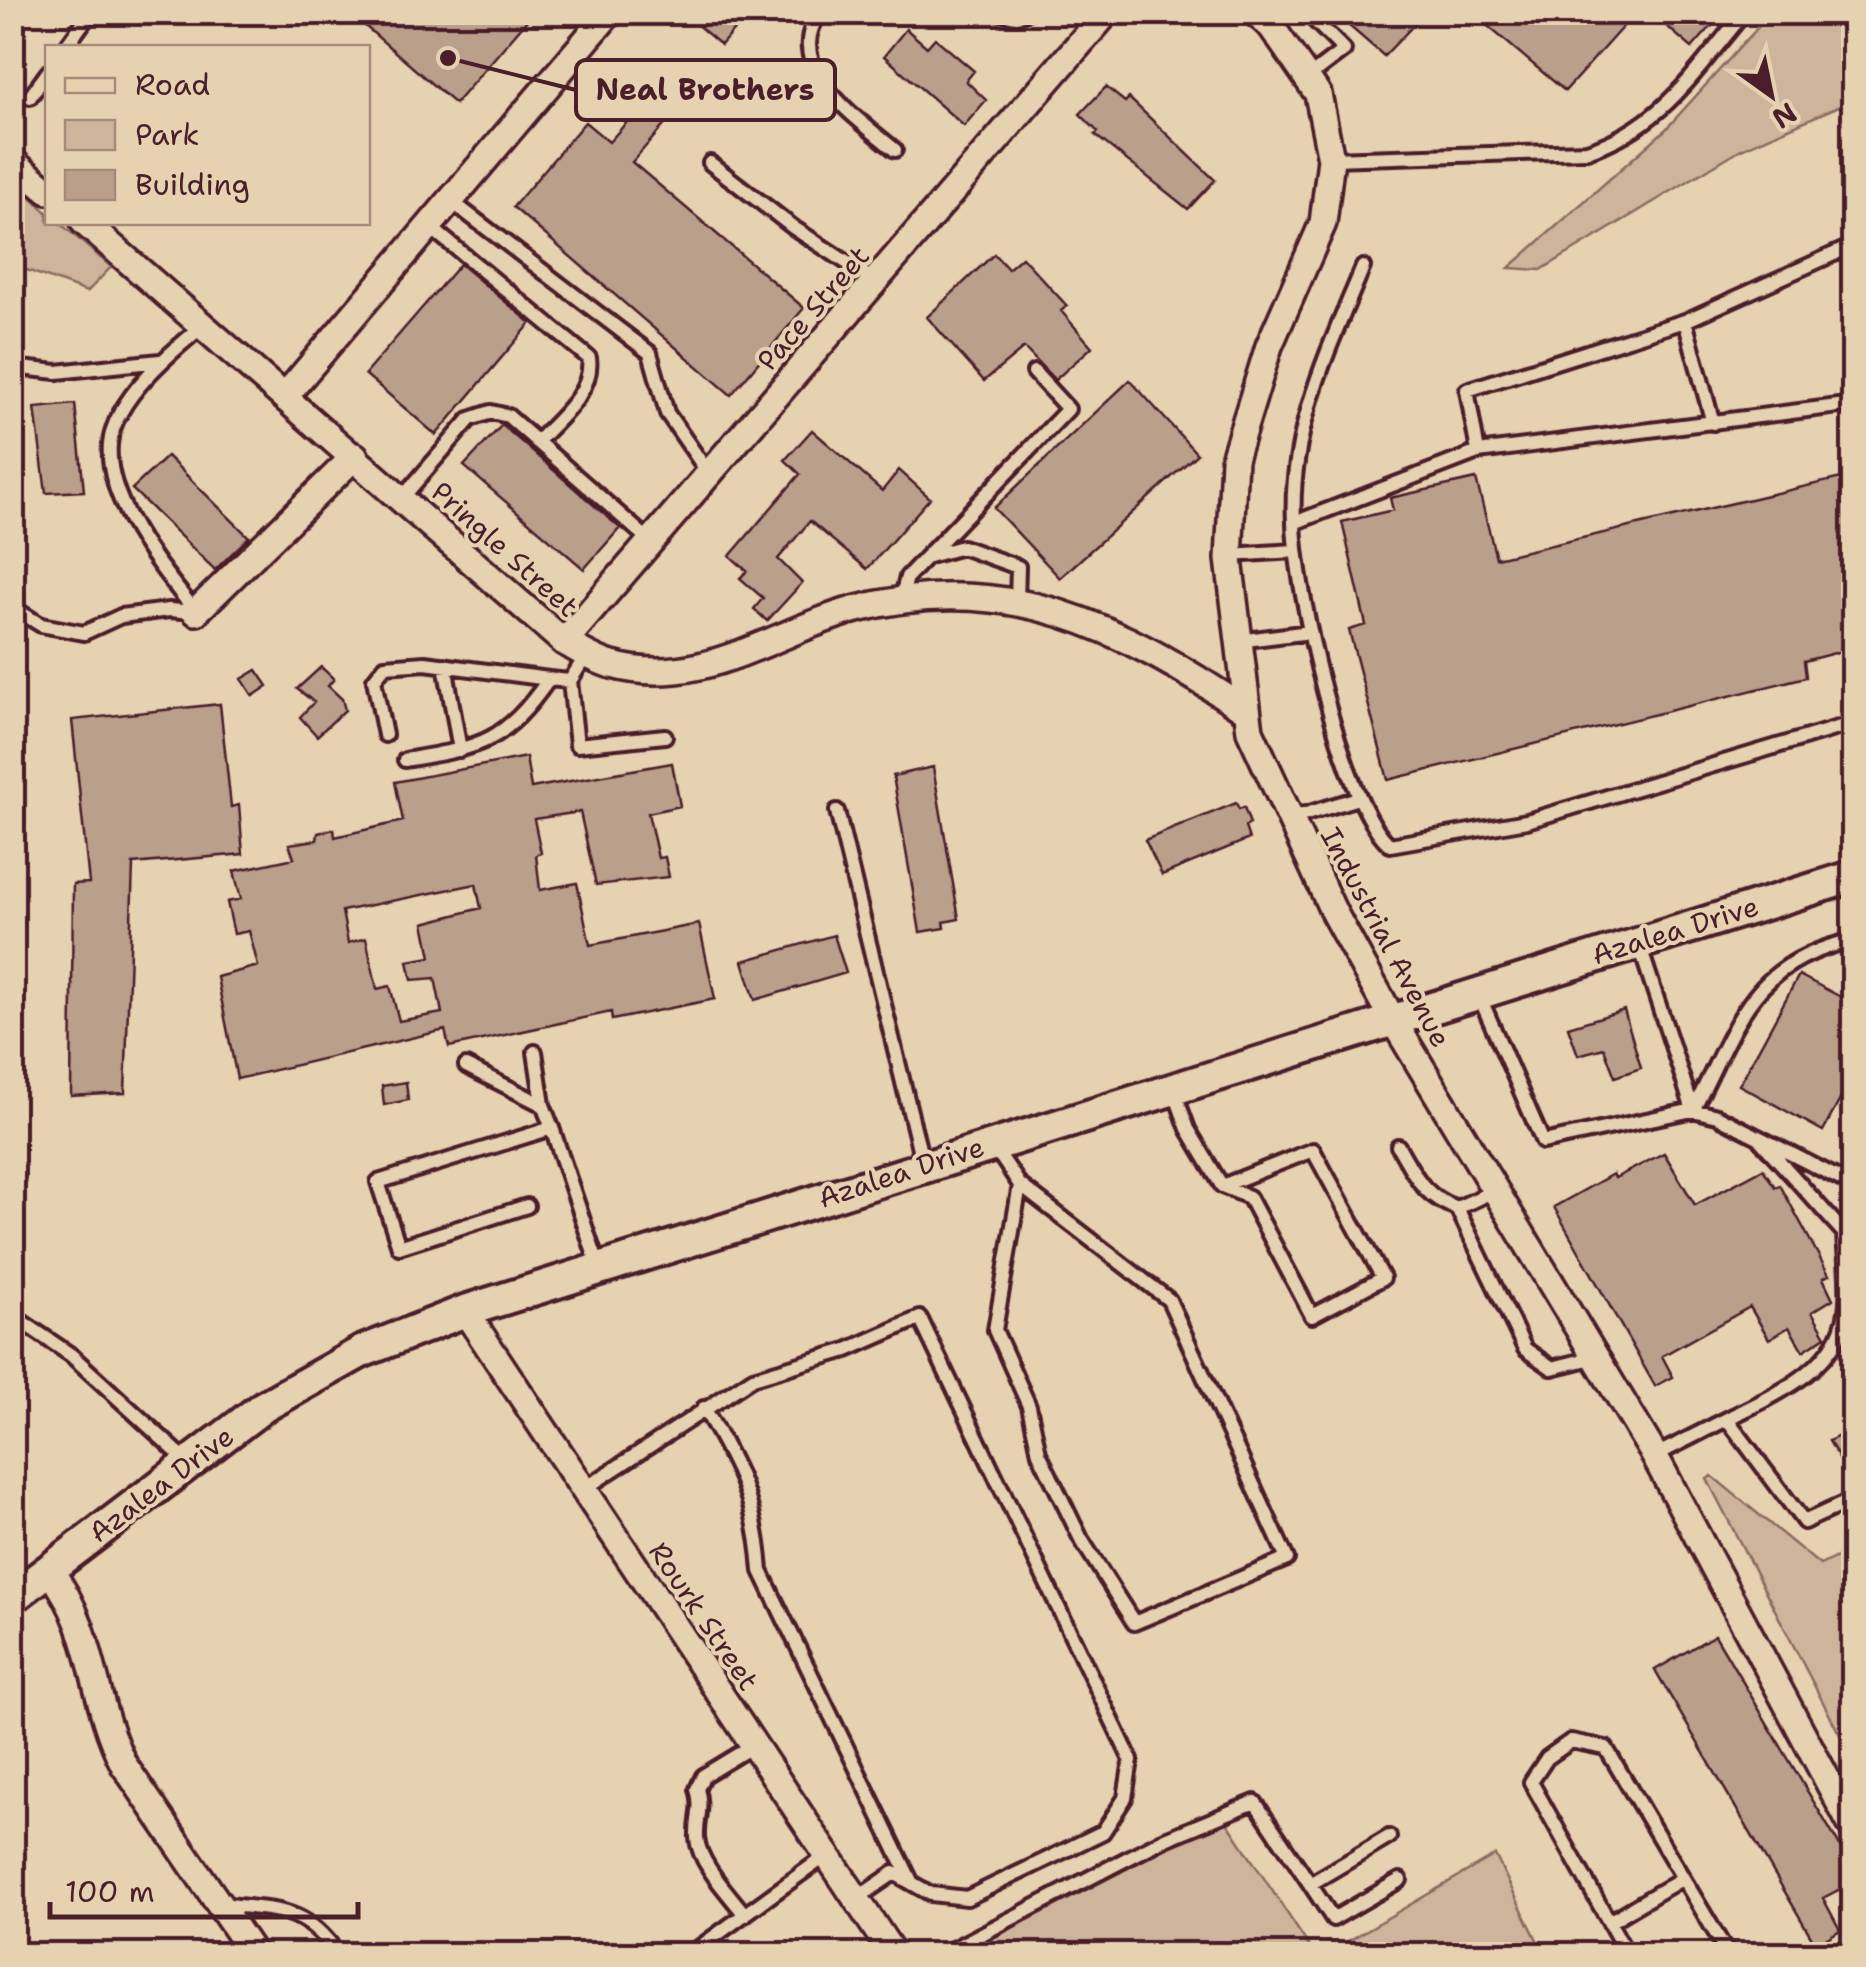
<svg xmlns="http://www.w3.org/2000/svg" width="1866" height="1967" font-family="'Shantell Sans',sans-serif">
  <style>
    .green { fill: #cdb49a; stroke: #8c6a62; stroke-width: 2.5 }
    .building { fill: #ba9f8b; stroke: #4a1f2b; stroke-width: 2.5; fill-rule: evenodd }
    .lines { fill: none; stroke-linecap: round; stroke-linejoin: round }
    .service-casing { stroke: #4a1f2b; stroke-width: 20 }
    .minor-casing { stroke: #4a1f2b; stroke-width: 32 }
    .tertiary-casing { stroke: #4a1f2b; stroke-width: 38 }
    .service { stroke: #e6d1b0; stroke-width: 12 }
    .minor { stroke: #e6d1b0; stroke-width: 25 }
    .tertiary { stroke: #e6d1b0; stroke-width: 30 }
    .labels { text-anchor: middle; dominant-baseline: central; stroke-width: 8; stroke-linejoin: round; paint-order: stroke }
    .street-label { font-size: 28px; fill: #4a1f2b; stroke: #e6d1b0 }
    .leader { fill: none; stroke: #4a1f2b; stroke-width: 4 }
    .callout-dot { fill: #4a1f2b; stroke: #e6d1b0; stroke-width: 4 }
    .callout { fill: #e6d1b0; stroke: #4a1f2b; stroke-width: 4 }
    .callout-label { font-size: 30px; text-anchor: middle; font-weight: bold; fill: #4a1f2b }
  </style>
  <rect width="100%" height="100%" fill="#e6d1b0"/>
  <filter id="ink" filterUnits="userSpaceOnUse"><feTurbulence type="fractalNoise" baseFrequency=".01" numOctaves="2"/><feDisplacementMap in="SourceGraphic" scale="20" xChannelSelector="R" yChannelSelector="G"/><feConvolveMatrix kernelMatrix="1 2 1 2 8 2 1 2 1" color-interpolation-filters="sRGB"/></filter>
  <g filter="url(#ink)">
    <path class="green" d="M1771,13H1853V100L1741,149L1541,270L1509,268L1665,130Z
      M13,181L47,212L48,222L60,223L111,267L87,292L13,265Z
      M1712,1476L1820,1565L1853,1549V1760L1707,1479Z
      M1223,1816L1314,1954H943Z
      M1495,1855L1544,1954H1326Z"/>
    <path class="building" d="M349,12H534L455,104Z
      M682,12H749L721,45Z
      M1333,12H1426L1384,56Z
      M1471,12H1636L1565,91Z
      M1650,12H1724L1692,48Z
      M906,29L927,47L935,38L974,71L966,81L986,100L964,126L884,56Z
      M1106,87L1125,102L1129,98L1215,180L1188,209L1095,135L1098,132L1080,114Z
      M645,102L667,122L632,162L804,308L731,395L513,207L585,122L609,142Z
      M994,254L1008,269L1022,257L1067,306L1061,311L1092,347L1055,380L1024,348L984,381L927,317Z
      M460,264L531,323L436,435L365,374Z
      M1130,380L1197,454L1060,578L994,508Z
      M75,404L84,491L46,493L35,408Z
      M502,425L620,528L584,569L464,466Z
      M812,430L882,491L899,470L930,498L867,569L810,521L778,559L802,583L767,621L754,609L763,598L740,578L747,571L730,556L800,474L785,460Z
      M167,456L249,537L215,570L132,489Z
      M1854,475V648L1804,661L1806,677L1388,780L1349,630L1366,625L1342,522L1393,510L1390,498L1476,479L1496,558Z
      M321,667L334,679L328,686L342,699L345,710L317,736L300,717L314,702L297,689Z
      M257,670L268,686L253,696L242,679Z
      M220,704L231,807L239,805L243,854L133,864L125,1093L71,1096L73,884L89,883L72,720Z
      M526,757L531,788L672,763L680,806L648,813L658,858L665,857L669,877L596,885L580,812L534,819L541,853L536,855L540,890L577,883L590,945L699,924L715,999L612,1020L611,1012L449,1047L445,1030L237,1079L217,977L258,966L249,931L234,934L227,902L241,899L234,871L294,858L289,844L317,840L318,833L334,829L335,837L403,821L395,782ZM476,884L481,908L424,923L431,957L408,961L412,980L435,978L442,1013L399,1021L390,986L377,989L366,938L348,943L342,911Z
      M933,767L959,919L944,922L945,928L920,932L893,776Z
      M1236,803L1239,809L1244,807L1250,824L1245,827L1249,839L1162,875L1145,840Z
      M834,935L846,973L755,1000L743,961Z
      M1799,975L1854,1004V1074L1823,1131L1739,1085Z
      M1624,1010L1641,1068L1615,1077L1604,1048L1578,1055L1568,1027Z
      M406,1082L408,1100L384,1105L382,1086Z
      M1664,1153L1695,1205L1763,1169L1775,1187L1780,1185L1829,1275L1823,1278L1833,1299L1812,1312L1826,1336L1803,1351L1789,1327L1769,1339L1750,1307L1662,1356L1673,1377L1655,1386L1554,1207L1613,1174L1615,1178Z
      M1847,1432L1854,1446V1484L1829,1441Z
      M1715,1635L1854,1870V1882L1823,1898L1840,1930L1816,1945L1655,1670Z"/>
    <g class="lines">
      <g class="service-casing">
        <path id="service" d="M821,12C778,67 860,120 895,150
          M995,12L1017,16L1027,12
          M1306,12L1344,50L1307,78
          M65,48L91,12
          M30,97L48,72
          M1331,159L1587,151C1663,127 1695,70 1745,12
          M710,163L794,228L875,281
          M451,201L650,353L667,413L709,474
          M429,226L589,358C594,392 558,419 537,442
          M12,367L57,372L160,361
          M1854,404L1478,452L1294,523C1296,589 1342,804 1390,845L1527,821L1854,723
          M1713,423L1685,321L1854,245
          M1478,452L1467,390L1685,321
          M402,498L470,419L491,412L508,416L651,542
          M1294,523C1289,430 1328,351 1363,267
          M1229,555L1295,551
          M929,556L962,547L1018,567L1017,601
          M901,600L907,577L1068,409L1034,372
          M12,607L41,625L84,633L121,616L169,610L196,612C162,570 105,502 110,444C114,399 172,351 204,325
          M1238,641L1310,632
          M445,665L460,750
          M570,681L577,745L665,736
          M385,735L374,680L385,666L425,663L549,679
          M405,760C479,747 503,745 549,679L570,681L587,654
          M837,811L923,1165
          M1290,819L1358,798
          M1854,940C1749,962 1738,1025 1693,1110L1717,1116L1854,1186
          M1478,993L1543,1142L1693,1110L1639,944
          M535,1052L543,1105L552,1128
          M466,1066L543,1105
          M1173,1088L1188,1129L1222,1186L1249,1197L1312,1316L1383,1278L1313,1150L1222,1186
          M1762,1142L1844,1233H1854
          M993,1145L1020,1185L1169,1300L1287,1559L1134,1623L1081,1539L1039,1453L1029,1406L995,1330L1020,1185
          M1398,1146C1415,1175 1423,1197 1457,1208L1496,1190
          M527,1206L399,1247L378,1182L552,1128L599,1268
          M1457,1208L1525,1349L1552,1368L1596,1357
          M12,1300L14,1316
          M12,1315L71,1355L189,1463
          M704,1408C739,1468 756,1501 761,1571L911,1881
          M1727,1419C1774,1395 1837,1370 1846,1312C1850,1287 1845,1258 1844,1233
          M1654,1456L1727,1419L1804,1522L1854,1499
          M584,1489L753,1378L847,1350L920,1318L1131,1760L1125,1798L1103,1832L967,1898L931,1894L894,1873L856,1899
          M1310,1884L1333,1919L1400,1880
          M221,1904C276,1911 304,1905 338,1954
          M745,1915C730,1895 699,1864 697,1838C696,1819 703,1808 697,1789L703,1776L754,1745
          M1609,1922L1683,1878
          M690,1954L827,1855
          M943,1954L1163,1840L1255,1802L1310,1884L1389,1837
          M1627,1954L1531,1782L1547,1758L1571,1741L1606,1748L1728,1954"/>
      </g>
      <g class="minor-casing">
        <path id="minor" d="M1254,12L1271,26L1318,94L1331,159L1323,223L1269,346L1234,459L1229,559L1250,731L1334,913L1391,1017L1652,1451L1854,1830
          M12,161L48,191
          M84,222L564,642C579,650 596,661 612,665C701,690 773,632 853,610C1006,569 1122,627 1245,710
          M286,395L610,12
          M196,612L355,456
          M564,642L1107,12
          M465,1311L893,1954
          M49,1569C98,1635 89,1696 124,1765L253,1954"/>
      </g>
      <g class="tertiary-casing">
        <path id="tertiary" d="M12,1598L263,1407L361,1352L465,1311L1854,876"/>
      </g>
      <use href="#service" class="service"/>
      <use href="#minor" class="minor"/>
      <use href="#tertiary" class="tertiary"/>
    </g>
  </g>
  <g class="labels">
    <g class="street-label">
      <text transform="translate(813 308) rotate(-49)">Pace Street</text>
      <text transform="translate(505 549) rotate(42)">Pringle Street</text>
      <text transform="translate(1675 930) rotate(-17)">Azalea Drive</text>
      <text transform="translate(1386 937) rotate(62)">Industrial Avenue</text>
      <text transform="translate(901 1172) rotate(-18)">Azalea Drive</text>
      <text transform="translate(161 1484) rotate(-37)">Azalea Drive</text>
      <text transform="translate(704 1616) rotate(56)">Rourk Street</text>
    </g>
  </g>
  <path class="leader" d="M448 58L576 90"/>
  <circle class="callout-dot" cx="448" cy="58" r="10"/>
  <rect class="callout" x="576" y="60" width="259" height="60" rx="10"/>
  <g class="callout-label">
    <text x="705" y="100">Neal Brothers</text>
  </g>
  <rect width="1866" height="1967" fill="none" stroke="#e6d1b0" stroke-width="50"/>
  <rect x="25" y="25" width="1816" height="1917" fill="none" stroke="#4a1f2b" stroke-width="4" filter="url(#ink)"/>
  <rect x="45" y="45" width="325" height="180" fill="#e6d1b0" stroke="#a88a7b" stroke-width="2.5"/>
  <rect x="65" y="78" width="50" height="15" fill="#e6d1b0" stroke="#a88a7b" stroke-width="2.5"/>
  <text x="135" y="95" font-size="30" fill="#4a1f2b">Road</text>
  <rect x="65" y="120" width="50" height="30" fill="#cdb49a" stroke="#a88a7b" stroke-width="2.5"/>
  <text x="135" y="145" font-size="30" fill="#4a1f2b">Park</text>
  <rect x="65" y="170" width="50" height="30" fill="#ba9f8b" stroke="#a88a7b" stroke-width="2.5"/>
  <text x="135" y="195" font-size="30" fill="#4a1f2b">Building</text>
  <g transform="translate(1771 95) rotate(147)" stroke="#e6d1b0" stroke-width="8" paint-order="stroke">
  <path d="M0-8L18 38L0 25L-18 38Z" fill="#4a1f2b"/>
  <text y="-15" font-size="28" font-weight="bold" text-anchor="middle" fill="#4a1f2b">N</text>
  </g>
  <path d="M50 1902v15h308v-15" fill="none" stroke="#4a1f2b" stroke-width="5"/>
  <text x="65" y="1902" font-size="30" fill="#4a1f2b" stroke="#e6d1b0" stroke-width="8" paint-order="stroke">100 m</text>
</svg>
